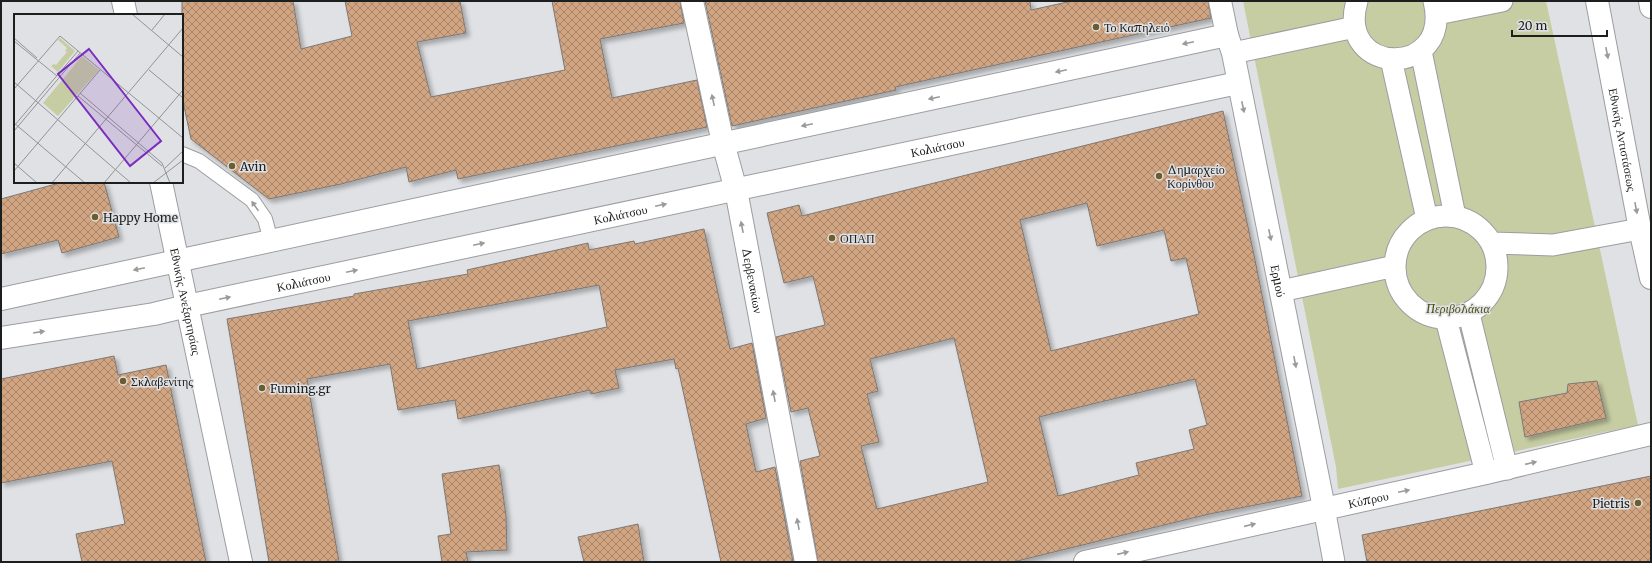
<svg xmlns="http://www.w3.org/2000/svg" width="1652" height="563" font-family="Merriweather,serif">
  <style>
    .green { fill: #c7cda3 }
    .building { fill: url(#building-cross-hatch); stroke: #7b7977; fill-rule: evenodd; filter: url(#shadow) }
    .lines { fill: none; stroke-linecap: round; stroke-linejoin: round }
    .service-casing { stroke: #9c9da0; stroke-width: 16 }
    .pedestrian-casing { stroke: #9c9da0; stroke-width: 23 }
    .minor-casing { stroke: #9c9da0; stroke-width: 24 }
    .tertiary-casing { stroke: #9c9da0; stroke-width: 24 }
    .service { stroke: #fff; stroke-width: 14 }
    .pedestrian { stroke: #fff; stroke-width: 21 }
    .minor { stroke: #fff; stroke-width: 22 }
    .tertiary { stroke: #fff; stroke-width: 22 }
    .oneway { fill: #999a9a }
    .poi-dot { fill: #6c5d2a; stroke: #dfe1e4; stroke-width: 1.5 }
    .labels { text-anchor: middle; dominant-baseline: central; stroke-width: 3; stroke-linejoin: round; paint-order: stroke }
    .poi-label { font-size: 12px; fill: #1d1e1e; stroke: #dfe1e4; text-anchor: start }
    .street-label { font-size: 12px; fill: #1d1e1e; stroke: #dfe1e4 }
    .park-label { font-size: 12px; font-style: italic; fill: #4b5115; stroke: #dfe1e4 }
    .inset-road { fill: none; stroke: #919395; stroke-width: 1 }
    .view { fill: #7b2cbf; fill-opacity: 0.15; stroke: #7b2cbf; stroke-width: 2 }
    .inset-edge { fill: none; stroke: #1d1e1e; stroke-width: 2 }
  </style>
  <defs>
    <pattern id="building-cross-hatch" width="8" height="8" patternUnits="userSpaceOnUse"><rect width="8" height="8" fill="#d1a482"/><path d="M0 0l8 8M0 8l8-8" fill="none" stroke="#a9856a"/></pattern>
    <filter id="shadow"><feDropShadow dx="3.5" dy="3.5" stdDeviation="2" flood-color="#0004"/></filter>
  </defs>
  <rect width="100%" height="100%" fill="#dfe1e4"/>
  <path class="green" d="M1243,1H1546L1638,425L1338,489L1336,467Z"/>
  <path class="building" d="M182,1H293L301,49L352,36L345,1H460L466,33L417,42L431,97L565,70L552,1H680L684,23L600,39L612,98L697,80L707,127L458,179L456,170L409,182L406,167L341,184L269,199L191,139L182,97Z
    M705,1H1030L1031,10L1072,1H1208L1211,18L895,87L896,90L732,126Z
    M1223,111L1254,255L1302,496L1209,514L1013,562H818L800,461L820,456L808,408L791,412L776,337L825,325L813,276L784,283L767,213L799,205L802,216ZM1087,203L1097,246L1164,230L1171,261L1186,258L1199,314L1051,351L1020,220ZM954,338L988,482L877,509L861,446L879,442L867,394L878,391L870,359ZM1195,379L1207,425L1189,430L1194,449L1136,463L1139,475L1058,496L1039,417Z
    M63,182H104L119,237L62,253L58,240L1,254V199Z
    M704,229L730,349L752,343L766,418L746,424L756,472L775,467L793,562H721L678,368L676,369L674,359L615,370L619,388L591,394L590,390L458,419L455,400L398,410L390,364L307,379L339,562H269L227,319L354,296V294L468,274L467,270L588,243L589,250L634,241L635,244ZM599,285L607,327L417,369L408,321Z
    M114,356L118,375L166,365L206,562H82L76,534L125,524L112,461L1,483V379Z
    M1597,381L1606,418L1525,437L1519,402L1567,393L1568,384Z
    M499,465L506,516L507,550L466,552L468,562H442L438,536L451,534L442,474Z
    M1651,476V562H1367L1362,535Z
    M638,524L644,562H584L578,537Z"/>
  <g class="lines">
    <g class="service-casing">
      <path id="service" d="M182,154L199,161L252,200L265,219L271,241"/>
    </g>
    <g class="pedestrian-casing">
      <path id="pedestrian" d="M1357,1C1335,77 1453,79 1434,1
        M1437,14L1502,1
        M1421,51L1455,216
        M1233,53L1355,27
        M1391,59L1427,219
        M1395 267a51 51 0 1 1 102 0a51 51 0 1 1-102 0Z
        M1492,243L1553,245L1640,229
        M1281,291L1395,266
        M1469,314L1507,469
        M1446,319L1486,473
        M1324,508L1334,562"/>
    </g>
    <g class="minor-casing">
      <g id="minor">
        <path id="s1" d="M692,1L723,143L736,190L806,562"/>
        <path d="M1,299L177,261"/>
        <path d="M1,338L154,314L187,306"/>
      </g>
    </g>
    <g class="tertiary-casing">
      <g id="tertiary">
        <path d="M123,1L126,15"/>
        <path id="s2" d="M1220,1L1227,35L1233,53L1324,508"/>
        <path id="s3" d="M1597,1L1640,229L1651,278"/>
        <path d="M1650,1L1651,7"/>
        <path id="s4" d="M161,182L241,562"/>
        <path d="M177,261L1227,35"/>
        <path id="s5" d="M187,306L1238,83"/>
        <path id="s6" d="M1085,562L1486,473L1651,434"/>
      </g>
    </g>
    <use href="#service" class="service"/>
    <use href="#pedestrian" class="pedestrian"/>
    <use href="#minor" class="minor"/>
    <use href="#tertiary" class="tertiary"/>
  </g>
  <defs><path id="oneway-solid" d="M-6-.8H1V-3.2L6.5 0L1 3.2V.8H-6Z"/></defs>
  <g class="oneway">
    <use href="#oneway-solid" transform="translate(1188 43) rotate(168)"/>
    <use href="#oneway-solid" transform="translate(1607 53) rotate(79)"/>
    <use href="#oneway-solid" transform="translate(1061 71) rotate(168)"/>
    <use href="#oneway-solid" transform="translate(934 98) rotate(168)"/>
    <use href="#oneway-solid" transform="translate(713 100) rotate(-102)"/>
    <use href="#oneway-solid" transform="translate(1243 107) rotate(78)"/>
    <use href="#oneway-solid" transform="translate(807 125) rotate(168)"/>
    <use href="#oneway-solid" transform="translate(661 205) rotate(-12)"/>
    <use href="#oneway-solid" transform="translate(255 206) rotate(-125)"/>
    <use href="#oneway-solid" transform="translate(1636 208) rotate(79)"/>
    <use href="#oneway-solid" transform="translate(742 227) rotate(-101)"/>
    <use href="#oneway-solid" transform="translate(1270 235) rotate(78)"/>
    <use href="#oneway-solid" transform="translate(479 244) rotate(-12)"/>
    <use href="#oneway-solid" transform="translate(139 269) rotate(168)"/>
    <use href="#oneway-solid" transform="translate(352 271) rotate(-12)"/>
    <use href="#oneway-solid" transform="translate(225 298) rotate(-12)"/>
    <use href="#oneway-solid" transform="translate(39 332) rotate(-9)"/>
    <use href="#oneway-solid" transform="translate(1295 362) rotate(79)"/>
    <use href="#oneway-solid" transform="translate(774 396) rotate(-101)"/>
    <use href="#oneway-solid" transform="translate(1531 463) rotate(-13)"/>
    <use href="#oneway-solid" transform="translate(1404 491) rotate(-12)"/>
    <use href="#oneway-solid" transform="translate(798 524) rotate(-101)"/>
    <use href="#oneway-solid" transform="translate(1250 525) rotate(-13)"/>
    <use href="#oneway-solid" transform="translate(1123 553) rotate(-13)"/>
  </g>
  <g class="poi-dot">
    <circle cx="1096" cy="27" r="4"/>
    <circle cx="232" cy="166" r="4"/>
    <circle cx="1159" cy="176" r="4"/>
    <circle cx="95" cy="217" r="4"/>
    <circle cx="832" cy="238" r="4"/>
    <circle cx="123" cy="381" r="4"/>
    <circle cx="262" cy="388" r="4"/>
    <circle cx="1638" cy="503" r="4"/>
  </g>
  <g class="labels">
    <g class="poi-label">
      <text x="1104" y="27">Το Καπηλειὀ</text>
      <text x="240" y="166">Avin</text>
      <text x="1167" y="169">Δημαρχείο<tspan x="1167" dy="14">Κορίνθου</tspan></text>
      <text x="103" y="217">Happy Home</text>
      <text x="840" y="238">ΟΠΑΠ</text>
      <text x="131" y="381">Σκλαβενίτης</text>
      <text x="270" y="388">Fuming.gr</text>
      <text x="1630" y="503" text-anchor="end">Pietris</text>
    </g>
    <g class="street-label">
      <text stroke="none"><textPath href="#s3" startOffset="141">Εθνικής Αντιστάσεως</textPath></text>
      <text stroke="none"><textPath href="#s5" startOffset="767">Κολιάτσου</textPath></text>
      <text stroke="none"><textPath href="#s5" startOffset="443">Κολιάτσου</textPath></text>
      <text stroke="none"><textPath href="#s5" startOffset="119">Κολιάτσου</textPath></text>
      <text stroke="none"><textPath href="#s1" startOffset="286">Δερβενακίων</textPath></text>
      <text stroke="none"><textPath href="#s2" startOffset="286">Ερμού</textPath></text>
      <text stroke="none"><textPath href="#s4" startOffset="122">Εθνικής Ανεξαρτησίας</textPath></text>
      <text stroke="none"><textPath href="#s6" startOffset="290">Κύπρου</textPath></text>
    </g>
    <g class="park-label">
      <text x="1458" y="308">Περιβολάκια</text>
    </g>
  </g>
  <g transform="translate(14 14)">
    <rect width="169" height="169" fill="#dfe1e4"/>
    <path d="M46,24L61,37L44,58L37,52L40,50L42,51L53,38L51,37L53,34L44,26ZM68,42L85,56L44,102L29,89Z" fill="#c7cda3"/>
    <path class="inset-road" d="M118,0L169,43M138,16L151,0M0,24L23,44M0,27L43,62M135,56L169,84M0,68L117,169M0,75L46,22L169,124M66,79L148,149L156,169M64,82L148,152M0,109L71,169M0,112L64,37M0,117L66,39M0,149L23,169M151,154L169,137M0,157L86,56M38,169L169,14M90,169L169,76M139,169L169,146"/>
    <path class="view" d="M75,35L147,127L116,152L44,60Z"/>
    <rect width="169" height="169" class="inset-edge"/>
  </g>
  <rect width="1652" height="563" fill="none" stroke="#1d1e1e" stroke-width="4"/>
  <path d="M1512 30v6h95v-6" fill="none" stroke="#1d1e1e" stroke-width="2"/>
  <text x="1518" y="30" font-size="12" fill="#1d1e1e" stroke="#dfe1e4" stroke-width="3" paint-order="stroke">20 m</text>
</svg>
